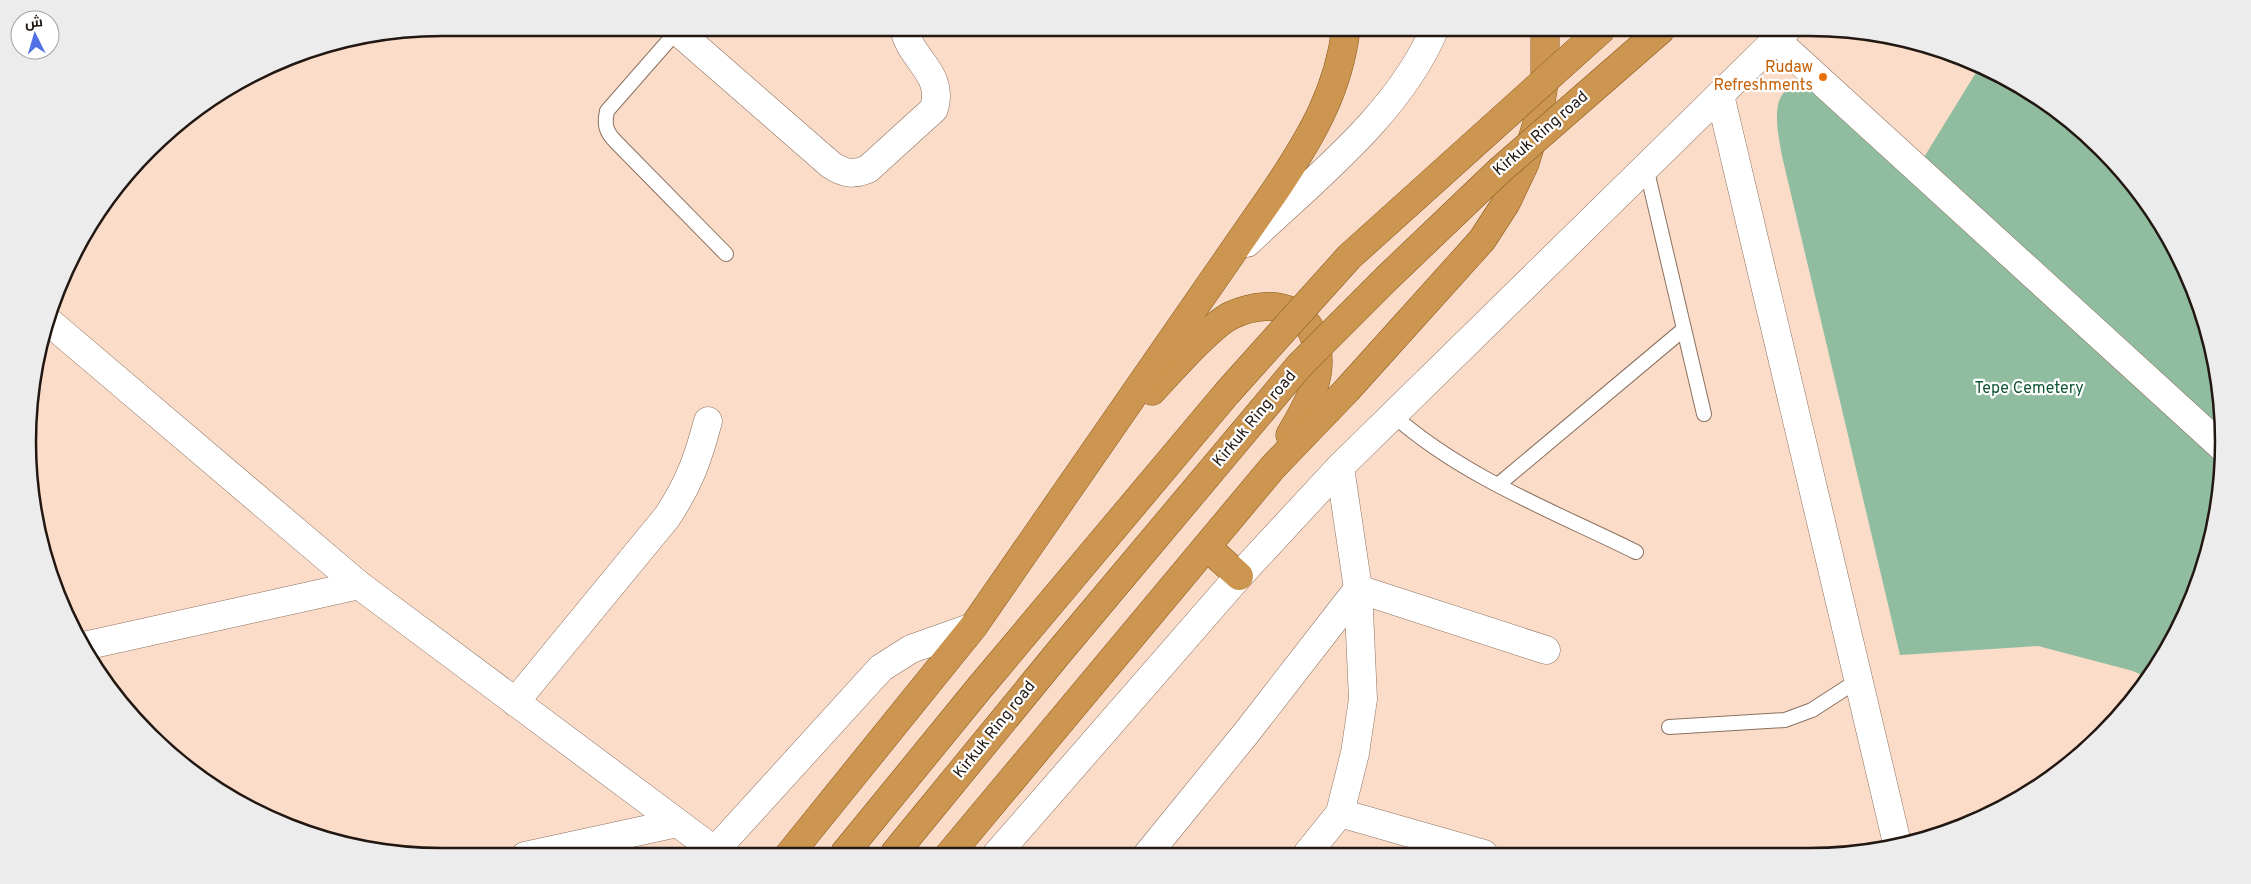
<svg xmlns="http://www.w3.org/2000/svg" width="2251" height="884" viewBox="0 0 2251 884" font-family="Overpass,Cairo,sans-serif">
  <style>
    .green { fill: #90bda0 }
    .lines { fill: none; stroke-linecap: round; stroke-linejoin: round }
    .service-casing { stroke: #8c715f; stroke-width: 16 }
    .minor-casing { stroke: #8c715f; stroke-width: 29 }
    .secondary-casing { stroke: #8c715f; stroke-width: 29 }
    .trunk-casing { stroke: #88581d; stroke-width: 29 }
    .service { stroke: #fff; stroke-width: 14 }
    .minor { stroke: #fff; stroke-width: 28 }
    .secondary { stroke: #fff; stroke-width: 28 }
    .trunk { stroke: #cc9650; stroke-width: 28 }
    .trunk-bridge-casing { stroke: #88581d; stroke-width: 29; stroke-linecap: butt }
    .trunk-bridge { stroke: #cc9650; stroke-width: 28 }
    .food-dot { fill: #e8710a; stroke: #fff; stroke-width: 2 }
    .labels { text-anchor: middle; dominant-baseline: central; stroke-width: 4.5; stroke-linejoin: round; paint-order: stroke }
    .food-label { font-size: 16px; fill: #c56008; stroke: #fff; text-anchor: end }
    .street-label { font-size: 16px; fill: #221711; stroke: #fff }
    .park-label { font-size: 16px; fill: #0f5533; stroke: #fff }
    .rim { fill: none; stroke: #221711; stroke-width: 2.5 }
  </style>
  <rect width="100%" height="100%" fill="#fbdcc9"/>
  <path class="green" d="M1980 66 1993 70 2062 113 2121 169 2168 235 2202 309 2220 388 2223 469 2209 550 2168 649 2146 677 2133 671 2038 646 1900 655 1782 156C1777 128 1765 77 1813 87L1910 180Z"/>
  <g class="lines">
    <defs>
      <g id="service">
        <path d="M677 31 607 111C604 125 606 132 616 142L726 254"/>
        <path d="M1646 167 1704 414"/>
        <path d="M1393 415C1463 477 1553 511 1636 552"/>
        <path d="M1499 484 1684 329"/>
        <path d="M1669 727 1785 720 1812 710 1860 679"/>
      </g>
      <g id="minor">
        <path d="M674 28 831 165C845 174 854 175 868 169L934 109C945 73 910 60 904 28"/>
        <path d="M1775 39 2222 447"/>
        <path d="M1720 95 1897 843"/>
        <path d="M47 320 359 585 714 850"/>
        <path d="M84 646 359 585"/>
        <path d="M515 702 667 517C689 484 698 459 708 421"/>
        <path d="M1340 813 1484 854"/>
        <path d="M1307 854 1340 813 1355 753 1363 699 1358 589 1340 467"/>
        <path d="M996 855 1239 576 1340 467 1788 28"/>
        <path d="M1147 855 1247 732 1358 589 1546 650"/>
        <path d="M525 856 677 823"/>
        <path d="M710 856 881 668 911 649 973 627"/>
      </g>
      <path id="secondary" d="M1247 243C1314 179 1399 114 1435 28"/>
      <g id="trunk">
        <path d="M1152 391C1170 372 1210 325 1232 315 1276 295 1320 310 1318 365 1317 390 1302 414 1290 435"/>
        <path d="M1207 547 1239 576"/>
        <path d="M949 855 1273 467 1347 390 1482 240 1506 203 1525 163 1538 120 1545 77V28"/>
        <path d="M788 856 973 627 1277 188C1311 137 1339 90 1346 28"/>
      </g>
    </defs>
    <use href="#service" class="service-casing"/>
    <use href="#minor" class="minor-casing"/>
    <use href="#secondary" class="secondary-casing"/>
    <use href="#trunk" class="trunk-casing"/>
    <use href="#service" class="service"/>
    <use href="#minor" class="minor"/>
    <use href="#secondary" class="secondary"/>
    <use href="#trunk" class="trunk"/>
    <defs>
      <g id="trunk-bridge">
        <path d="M843 855 981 686 1227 393 1349 257 1603 28"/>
        <path d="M893 855 1060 651 1299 366 1387 278 1499 171 1663 28"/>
      </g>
    </defs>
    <use href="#trunk-bridge" class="trunk-bridge-casing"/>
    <use href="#trunk-bridge" class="trunk-bridge"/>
  </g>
  <circle class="food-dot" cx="1823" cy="77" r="5"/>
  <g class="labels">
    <g class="food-label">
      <text x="1813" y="68">Rudaw<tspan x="1813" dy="18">Refreshments</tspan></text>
    </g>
    <g class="street-label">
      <text transform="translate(1541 134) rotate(-41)">Kirkuk Ring road</text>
      <text transform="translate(1255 419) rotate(-50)">Kirkuk Ring road</text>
      <text transform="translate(995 730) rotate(-51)">Kirkuk Ring road</text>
    </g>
    <g class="park-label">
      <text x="2029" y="389">Tepe Cemetery</text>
    </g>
  </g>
  <path d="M0 0H2251V884H0ZM442 36H1809A406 406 0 0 1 2215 442V442A406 406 0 0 1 1809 848H442A406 406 0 0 1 36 442V442A406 406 0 0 1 442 36Z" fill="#edecec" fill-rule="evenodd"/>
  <path class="rim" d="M442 36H1809A406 406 0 0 1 2215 442V442A406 406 0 0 1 1809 848H442A406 406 0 0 1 36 442V442A406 406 0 0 1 442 36Z"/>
  <g transform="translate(35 35) rotate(355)"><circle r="24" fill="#ffffff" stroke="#a7a2a0"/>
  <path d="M0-4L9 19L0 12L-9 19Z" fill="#5371e6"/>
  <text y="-8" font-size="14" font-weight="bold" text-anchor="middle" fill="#221711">ش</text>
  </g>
</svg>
